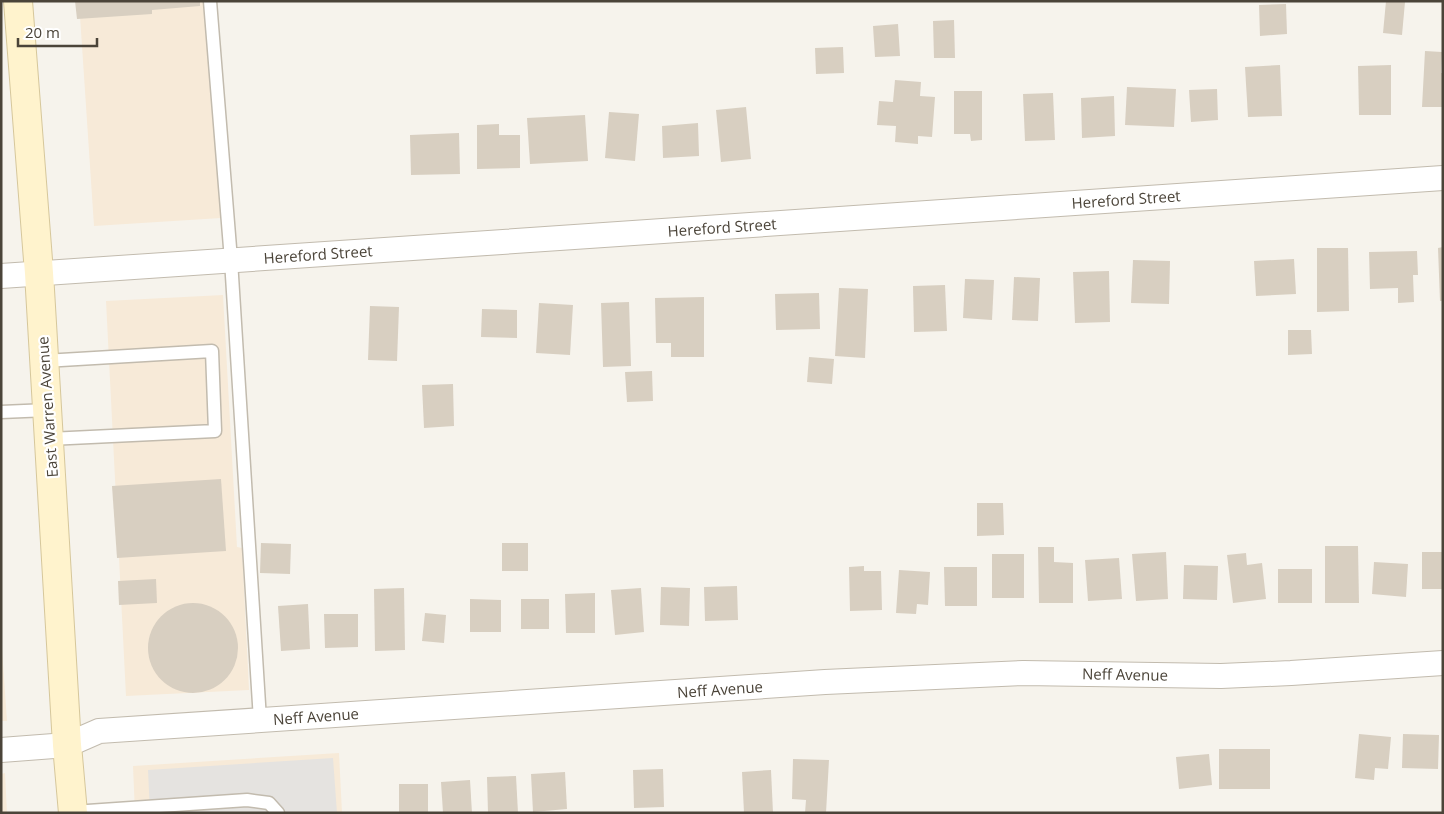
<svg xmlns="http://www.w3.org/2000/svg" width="1444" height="814" viewBox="0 0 1444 814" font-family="'Open Sans',sans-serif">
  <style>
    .commercial { fill: #f7ead8 }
    .parking { fill: #e5e3e0 }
    .building { fill: #d8cfc1 }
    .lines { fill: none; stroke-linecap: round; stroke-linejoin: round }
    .service-casing { stroke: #c2bbae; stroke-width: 15 }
    .minor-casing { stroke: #c2bbae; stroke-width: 26 }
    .secondary-casing { stroke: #d6c79b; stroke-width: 30 }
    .service { stroke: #fff; stroke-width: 12 }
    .minor { stroke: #fff; stroke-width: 24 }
    .secondary { stroke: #fff3cd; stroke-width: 28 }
    .labels { text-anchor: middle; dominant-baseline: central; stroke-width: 4.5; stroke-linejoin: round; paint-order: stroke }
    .street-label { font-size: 15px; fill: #4b4439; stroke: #fff }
  </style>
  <rect width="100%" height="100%" fill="#f6f3ec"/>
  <g class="commercial">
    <path d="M79 1H204L221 218 94 226Z"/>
    <path d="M223 295 237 547 242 548 249 690 126 696 106 301Z"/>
    <path d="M1 635 7 721H1Z"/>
    <path d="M339 753 342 813H135L133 766Z"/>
    <path d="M5 773 7 813H1V774Z"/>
  </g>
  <path class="parking" d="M333 758 337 813H150L148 770Z"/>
  <g class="building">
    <path d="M75 1H200V6L152 10V14L77 19Z"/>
    <path d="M1386 1 1405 2 1402 35 1383 33Z"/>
    <path d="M1286 4 1287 34 1260 36 1259 5Z"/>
    <path d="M954 20 955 58H934L933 21Z"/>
    <path d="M898 24 900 56 875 57 873 26Z"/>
    <path d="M843 47 844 73 816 74 815 48Z"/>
    <path d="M1425 51 1442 52 1441 73H1443V107H1422Z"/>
    <path d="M1280 65 1282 116 1248 117 1245 67Z"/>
    <path d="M1391 65V115H1359L1358 66Z"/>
    <path d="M895 80 921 82 920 96 935 97 932 137 918 136V144L895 142 896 126 877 125 879 101 893 102Z"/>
    <path d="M1127 87 1176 89 1174 127 1125 125Z"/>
    <path d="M1217 89 1218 120 1191 122 1189 90Z"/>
    <path d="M954 91H982V140L971 141 970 134H954Z"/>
    <path d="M1053 93 1055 140 1025 141 1023 94Z"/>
    <path d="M1114 96 1115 136 1082 138 1081 98Z"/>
    <path d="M746 107 751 159 721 162 716 110Z"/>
    <path d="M609 112 639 114 635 161 605 158Z"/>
    <path d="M585 115 588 161 530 164 527 118Z"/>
    <path d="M698 123 699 156 663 158 662 126Z"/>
    <path d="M499 124V135H520V168L477 169V125Z"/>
    <path d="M459 133 460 174 411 175 410 135Z"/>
    <path d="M1443 247V301H1440L1438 248Z"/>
    <path d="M1317 248H1348L1349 311 1317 312Z"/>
    <path d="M1417 251 1418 275H1413L1414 302 1398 303V288L1370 289 1369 252Z"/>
    <path d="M1294 259 1296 294 1256 296 1254 261Z"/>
    <path d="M1133 260 1170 261 1169 304 1131 303Z"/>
    <path d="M1109 271 1110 322 1075 323 1073 272Z"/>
    <path d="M1014 277 1040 278 1038 321 1012 320Z"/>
    <path d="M965 279 994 280 992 320 963 318Z"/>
    <path d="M945 285 947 331 914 332 913 286Z"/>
    <path d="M839 288 868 289 865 358 835 356Z"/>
    <path d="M819 293 820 329 776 330 775 294Z"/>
    <path d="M704 297V357H671V343H656L655 298Z"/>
    <path d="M629 302 631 366 603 367 601 303Z"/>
    <path d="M539 303 573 305 570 355 536 353Z"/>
    <path d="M370 306 399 307 397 361 368 360Z"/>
    <path d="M482 309 517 310V338L481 337Z"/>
    <path d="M1288 330H1311L1312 354 1288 355Z"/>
    <path d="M809 357 834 359 832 384 807 382Z"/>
    <path d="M652 371 653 401 627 402 625 372Z"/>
    <path d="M453 384 454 426 424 428 422 385Z"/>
    <path d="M221 479 226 551 117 558 112 486Z"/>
    <path d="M977 503H1003L1004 535 977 536Z"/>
    <path d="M261 543 291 544 290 574 260 573Z"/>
    <rect x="502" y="543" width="26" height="28"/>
    <path d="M1325 546H1358L1359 603H1325Z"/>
    <path d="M1038 547H1054V562L1073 563V603H1039Z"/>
    <path d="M1166 552 1168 599 1136 601 1132 554Z"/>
    <rect x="1422" y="552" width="21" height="37"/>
    <path d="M1246 553 1247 565 1262 563 1266 599 1233 603 1227 555Z"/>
    <rect x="992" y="554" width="32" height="44"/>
    <path d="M1119 558 1122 599 1088 601 1085 560Z"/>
    <path d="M1374 562 1408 564 1406 597 1372 594Z"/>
    <path d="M1184 565 1218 566 1217 600 1183 599Z"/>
    <path d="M864 566V571H881L882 610 850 611 849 567Z"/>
    <path d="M944 567H977V606H945Z"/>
    <rect x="1278" y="569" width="34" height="34"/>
    <path d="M899 570 930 572 928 605 917 604 916 614 896 613Z"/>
    <path d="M156 579 157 603 119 605 118 581Z"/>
    <path d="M737 586 738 620 705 621 704 587Z"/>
    <path d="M661 587 690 588 689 626 660 625Z"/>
    <path d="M404 588 405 650 375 651 374 589Z"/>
    <path d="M641 588 644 632 615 635 611 590Z"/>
    <path d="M595 593V633H566L565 594Z"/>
    <path d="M470 599 501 600V632H470Z"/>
    <rect x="521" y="599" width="28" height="30"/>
    <circle cx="193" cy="648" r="45"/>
    <path d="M308 604 310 649 281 651 278 606Z"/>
    <path d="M425 613 446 615 444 643 422 641Z"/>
    <path d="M324 614H358V647L325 648Z"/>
    <path d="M1359 734 1391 737 1388 769 1375 768 1374 780 1355 778Z"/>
    <path d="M1403 734 1439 735 1438 769 1402 768Z"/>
    <rect x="1219" y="749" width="51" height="40"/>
    <path d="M1209 754 1212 785 1179 789 1176 757Z"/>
    <path d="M793 759 829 760 826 813H805L806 800 792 799Z"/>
    <path d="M663 769 664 807 634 808 633 770Z"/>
    <path d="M771 770 773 813H744L742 772Z"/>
    <path d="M565 772 567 809 533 812 531 774Z"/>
    <path d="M516 776 518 813H488L487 777Z"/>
    <path d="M470 780 472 813H443L441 782Z"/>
    <rect x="399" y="784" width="29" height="29"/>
  </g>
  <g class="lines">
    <defs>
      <g id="service">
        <path d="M210 1 231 260 260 720"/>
        <path d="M44 361 212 351 215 431 49 439"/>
        <path d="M1 412 48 410"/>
        <path d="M73 812 247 800 269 803 278 813"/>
      </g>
      <g id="minor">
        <path d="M1 276 1443 178"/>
        <path d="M1 750 67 745 99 731 825 682 1023 673 1221 676 1291 673 1443 663"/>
      </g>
      <path id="secondary" d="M18 1 39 273 67 745 73 813"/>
    </defs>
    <use href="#service" class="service-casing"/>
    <use href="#minor" class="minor-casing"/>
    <use href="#secondary" class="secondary-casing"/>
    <use href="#service" class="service"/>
    <use href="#minor" class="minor"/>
    <use href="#secondary" class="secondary"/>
  </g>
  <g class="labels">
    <g class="street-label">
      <text transform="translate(1126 199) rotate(-4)">Hereford Street</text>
      <text transform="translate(722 227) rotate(-4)">Hereford Street</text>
      <text transform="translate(318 254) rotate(-4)">Hereford Street</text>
      <text transform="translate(47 407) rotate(-94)">East Warren Avenue</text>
      <text transform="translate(1125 674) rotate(1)">Neff Avenue</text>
      <text transform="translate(720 689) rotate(-4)">Neff Avenue</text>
      <text transform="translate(316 716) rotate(-4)">Neff Avenue</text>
    </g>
  </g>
  <rect width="1444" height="814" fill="none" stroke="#4b4439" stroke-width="5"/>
  <path d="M18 38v8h79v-8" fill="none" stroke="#4b4439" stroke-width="2.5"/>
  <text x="25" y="38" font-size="15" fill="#4b4439" stroke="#ffffff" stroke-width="4" paint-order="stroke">20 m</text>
</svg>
